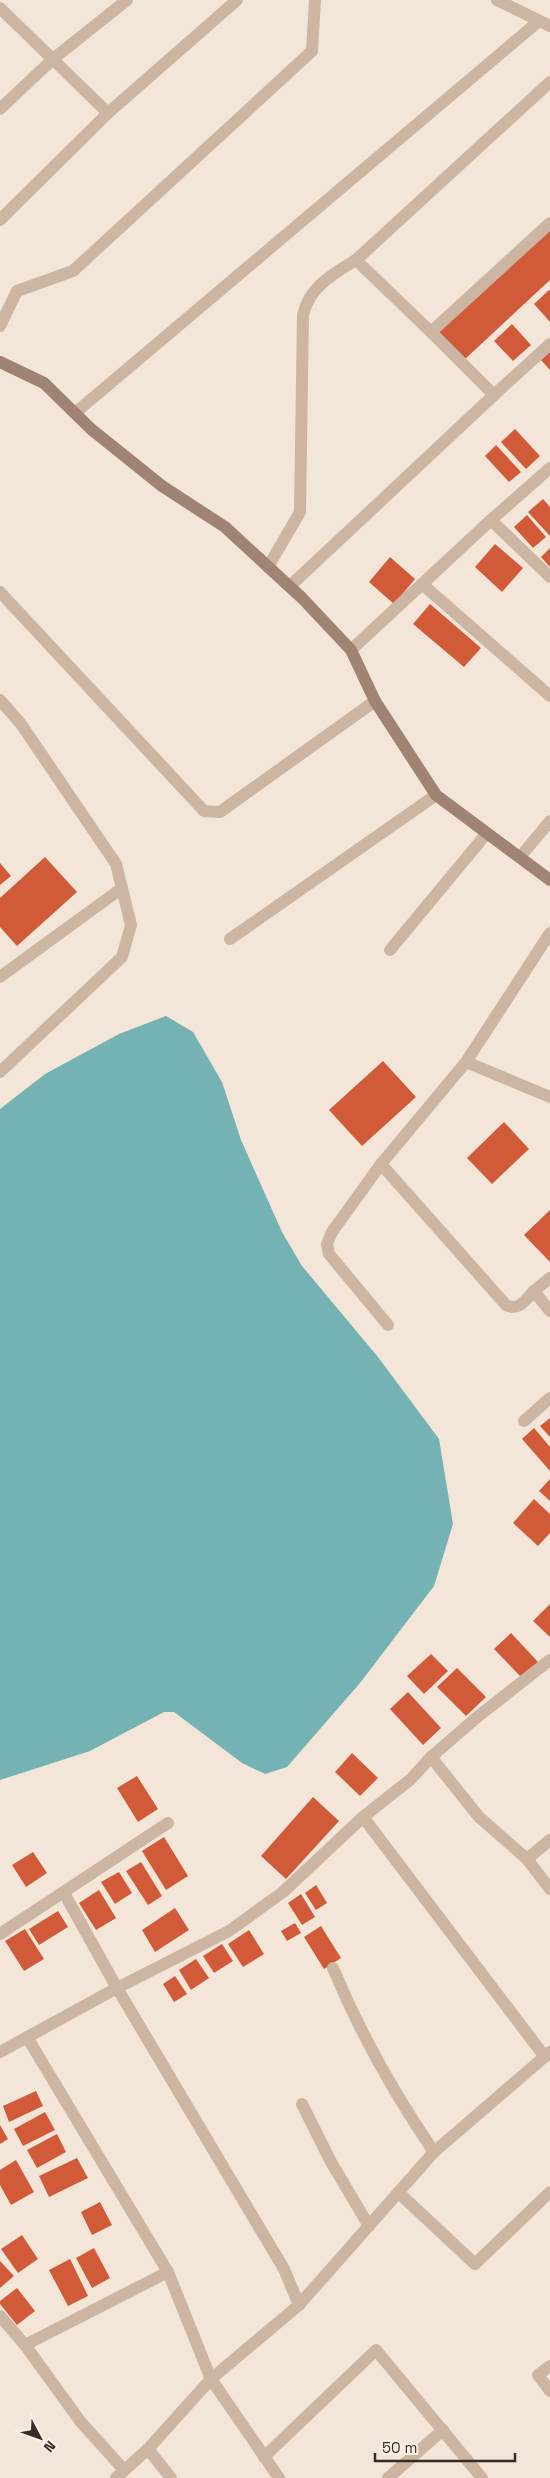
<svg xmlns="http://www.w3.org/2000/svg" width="550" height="2478" viewBox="0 0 550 2478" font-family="'Space Grotesk',sans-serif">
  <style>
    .water { fill: #74b2b3 }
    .building { fill: #d15b38 }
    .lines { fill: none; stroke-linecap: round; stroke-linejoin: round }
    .street { stroke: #ccb5a3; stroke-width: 12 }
    .secondary { stroke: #a08374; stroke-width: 12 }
  </style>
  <rect width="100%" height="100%" fill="#f3e6d8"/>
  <path class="water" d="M166 1016 193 1032 222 1082 241 1140 282 1232 302 1266 378 1357 439 1439 453 1524 434 1586 360 1683 287 1767 265 1774 242 1763 174 1712H164L90 1751 0 1780V1109L45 1074 119 1034Z"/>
  <g class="building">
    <path d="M550 229V280L464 360 438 332Z"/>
    <path d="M549 290 550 291V322L534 304Z"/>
    <path d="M512 324 531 345 513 361 494 341Z"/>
    <path d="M550 352V370L541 360Z"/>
    <path d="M515 429 540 456 526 469 501 442Z"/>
    <path d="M496 445 521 472 509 482 485 456Z"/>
    <path d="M543 499 550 507V536L528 512Z"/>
    <path d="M527 515 546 537 533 548 514 527Z"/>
    <path d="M495 544 523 568 502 592 475 567Z"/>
    <path d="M550 548V567L541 557Z"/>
    <path d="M390 557 415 579 394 604 369 582Z"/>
    <path d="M430 604 481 648 464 667 413 624Z"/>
    <path d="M45 857 77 892 17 946 0 927V898Z"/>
    <path d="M0 863 11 876 0 885Z"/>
    <path d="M383 1061 416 1097 362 1146 329 1110Z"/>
    <path d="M504 1122 529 1149 492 1184 467 1158Z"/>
    <path d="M550 1210V1262L524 1235Z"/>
    <path d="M550 1418V1437L540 1426Z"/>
    <path d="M534 1428 550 1447V1471L522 1439Z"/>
    <path d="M550 1479V1501L539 1491Z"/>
    <path d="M534 1499 550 1514V1533L538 1546 513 1523Z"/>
    <path d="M550 1604V1637L533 1621Z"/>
    <path d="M511 1633 539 1663 523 1679 494 1649Z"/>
    <path d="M431 1654 448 1671 424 1694 407 1676Z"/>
    <path d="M457 1668 486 1697 466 1716 437 1687Z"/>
    <path d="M408 1692 441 1728 423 1745 390 1709Z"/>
    <path d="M352 1753 378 1778 360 1796 335 1772Z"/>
    <path d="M137 1776 158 1809 138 1822 117 1788Z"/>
    <path d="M313 1797 339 1821 286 1879 261 1856Z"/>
    <path d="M164 1837 188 1876 166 1890 142 1851Z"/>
    <path d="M33 1852 47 1873 26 1887 12 1865Z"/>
    <path d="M141 1862 162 1896 148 1905 126 1871Z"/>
    <path d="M119 1872 132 1893 115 1904 101 1882Z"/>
    <path d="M316 1885 327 1903 316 1910 305 1893Z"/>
    <path d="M99 1890 116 1918 96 1930 79 1903Z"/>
    <path d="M301 1894 315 1917 302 1925 288 1903Z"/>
    <path d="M175 1908 189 1930 155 1952 142 1930Z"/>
    <path d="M58 1911 68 1927 39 1945 29 1929Z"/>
    <path d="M295 1923 301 1933 287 1941 281 1931Z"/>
    <path d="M321 1926 341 1958 324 1969 304 1937Z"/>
    <path d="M25 1929 44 1959 24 1971 5 1941Z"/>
    <path d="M249 1930 264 1954 243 1967 228 1944Z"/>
    <path d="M222 1944 233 1961 214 1973 203 1956Z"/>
    <path d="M196 1959 209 1978 191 1990 179 1970Z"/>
    <path d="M175 1976 187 1994 174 2002 163 1984Z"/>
    <path d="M36 2091 43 2106 9 2122 3 2106Z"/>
    <path d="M45 2112 55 2130 23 2146 14 2129Z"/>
    <path d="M0 2125 8 2139 0 2144Z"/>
    <path d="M57 2134 66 2152 37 2168 27 2150Z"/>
    <path d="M77 2158 88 2178 49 2197 39 2176Z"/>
    <path d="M16 2160 34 2192 11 2205 0 2185V2170Z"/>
    <path d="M100 2202 112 2225 92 2235 81 2212Z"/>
    <path d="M22 2235 38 2259 18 2273 1 2249Z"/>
    <path d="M94 2248 110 2278 92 2288 76 2258Z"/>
    <path d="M70 2259 88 2296 68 2306 49 2270Z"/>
    <path d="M0 2261 14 2276 0 2288Z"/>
    <path d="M17 2288 35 2311 17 2325 0 2304V2301Z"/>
  </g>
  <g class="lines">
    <g class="street">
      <path d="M497 0 550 26"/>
      <path d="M0 8 108 113 237 0"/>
      <path d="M0 109 53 59 127 0"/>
      <path d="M0 220 108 113"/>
      <path d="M550 223 431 332 494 395 550 344"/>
      <path d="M356 260 431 332"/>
      <path d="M0 326 17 291 73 271 312 51 315 0"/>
      <path d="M75 413 539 21"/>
      <path d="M491 520 550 468"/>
      <path d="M268 567 300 512 303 315C309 287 333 274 356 260L550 82"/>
      <path d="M422 584 550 696"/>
      <path d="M290 586 494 395"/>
      <path d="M0 592 204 811 220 812 375 701"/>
      <path d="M351 650 491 520 550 577"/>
      <path d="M0 700 21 724 116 864 131 925 122 957 0 1072"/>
      <path d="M520 857 550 821"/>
      <path d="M230 939 436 795"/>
      <path d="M390 950 487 833"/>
      <path d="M0 977 122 888"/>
      <path d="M466 1062 550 1097"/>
      <path d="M381 1164 506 1305C519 1312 526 1299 534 1291"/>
      <path d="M550 1278 534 1291 550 1311"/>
      <path d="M388 1325 329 1254 327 1244 332 1232 381 1164 466 1062 550 933"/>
      <path d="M524 1421 550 1398"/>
      <path d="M431 1757 479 1817 527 1859 550 1840"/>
      <path d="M363 1817 411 1779 431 1757 476 1718 550 1660"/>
      <path d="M527 1859 550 1889"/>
      <path d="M64 1893 117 1988 229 1931 283 1892 363 1817 545 2057"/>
      <path d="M0 1934 168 1823"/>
      <path d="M333 1968C360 2033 395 2095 434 2152"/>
      <path d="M27 2037 168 2272 211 2379 279 2478"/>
      <path d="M0 2052 117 1988 284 2269 299 2305"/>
      <path d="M302 2104 331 2162 369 2226"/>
      <path d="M399 2193 475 2264 550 2192"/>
      <path d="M0 2316 25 2345 80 2421 124 2470"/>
      <path d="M25 2345 168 2272"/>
      <path d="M550 2366 538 2375 550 2391"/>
      <path d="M148 2449 171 2478"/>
      <path d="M264 2457 376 2350 482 2478"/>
      <path d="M116 2478 148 2449 211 2379 299 2305 434 2152 550 2052"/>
      <path d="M388 2478 443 2430"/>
    </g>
    <path class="secondary" d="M0 362 44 383 91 429 162 486 225 527 302 598 351 650 375 701 436 795 550 880"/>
  </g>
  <g transform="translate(40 2438) rotate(131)" stroke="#fbf0e5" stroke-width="4" paint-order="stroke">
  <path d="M0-4L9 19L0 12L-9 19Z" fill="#372b26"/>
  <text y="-8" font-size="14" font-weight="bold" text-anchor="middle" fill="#372b26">N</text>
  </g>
  <path d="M375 2453v8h140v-8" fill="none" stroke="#372b26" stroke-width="2.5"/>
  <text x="382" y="2453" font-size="15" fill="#372b26" stroke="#fbf0e5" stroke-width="4" paint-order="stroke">50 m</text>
</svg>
